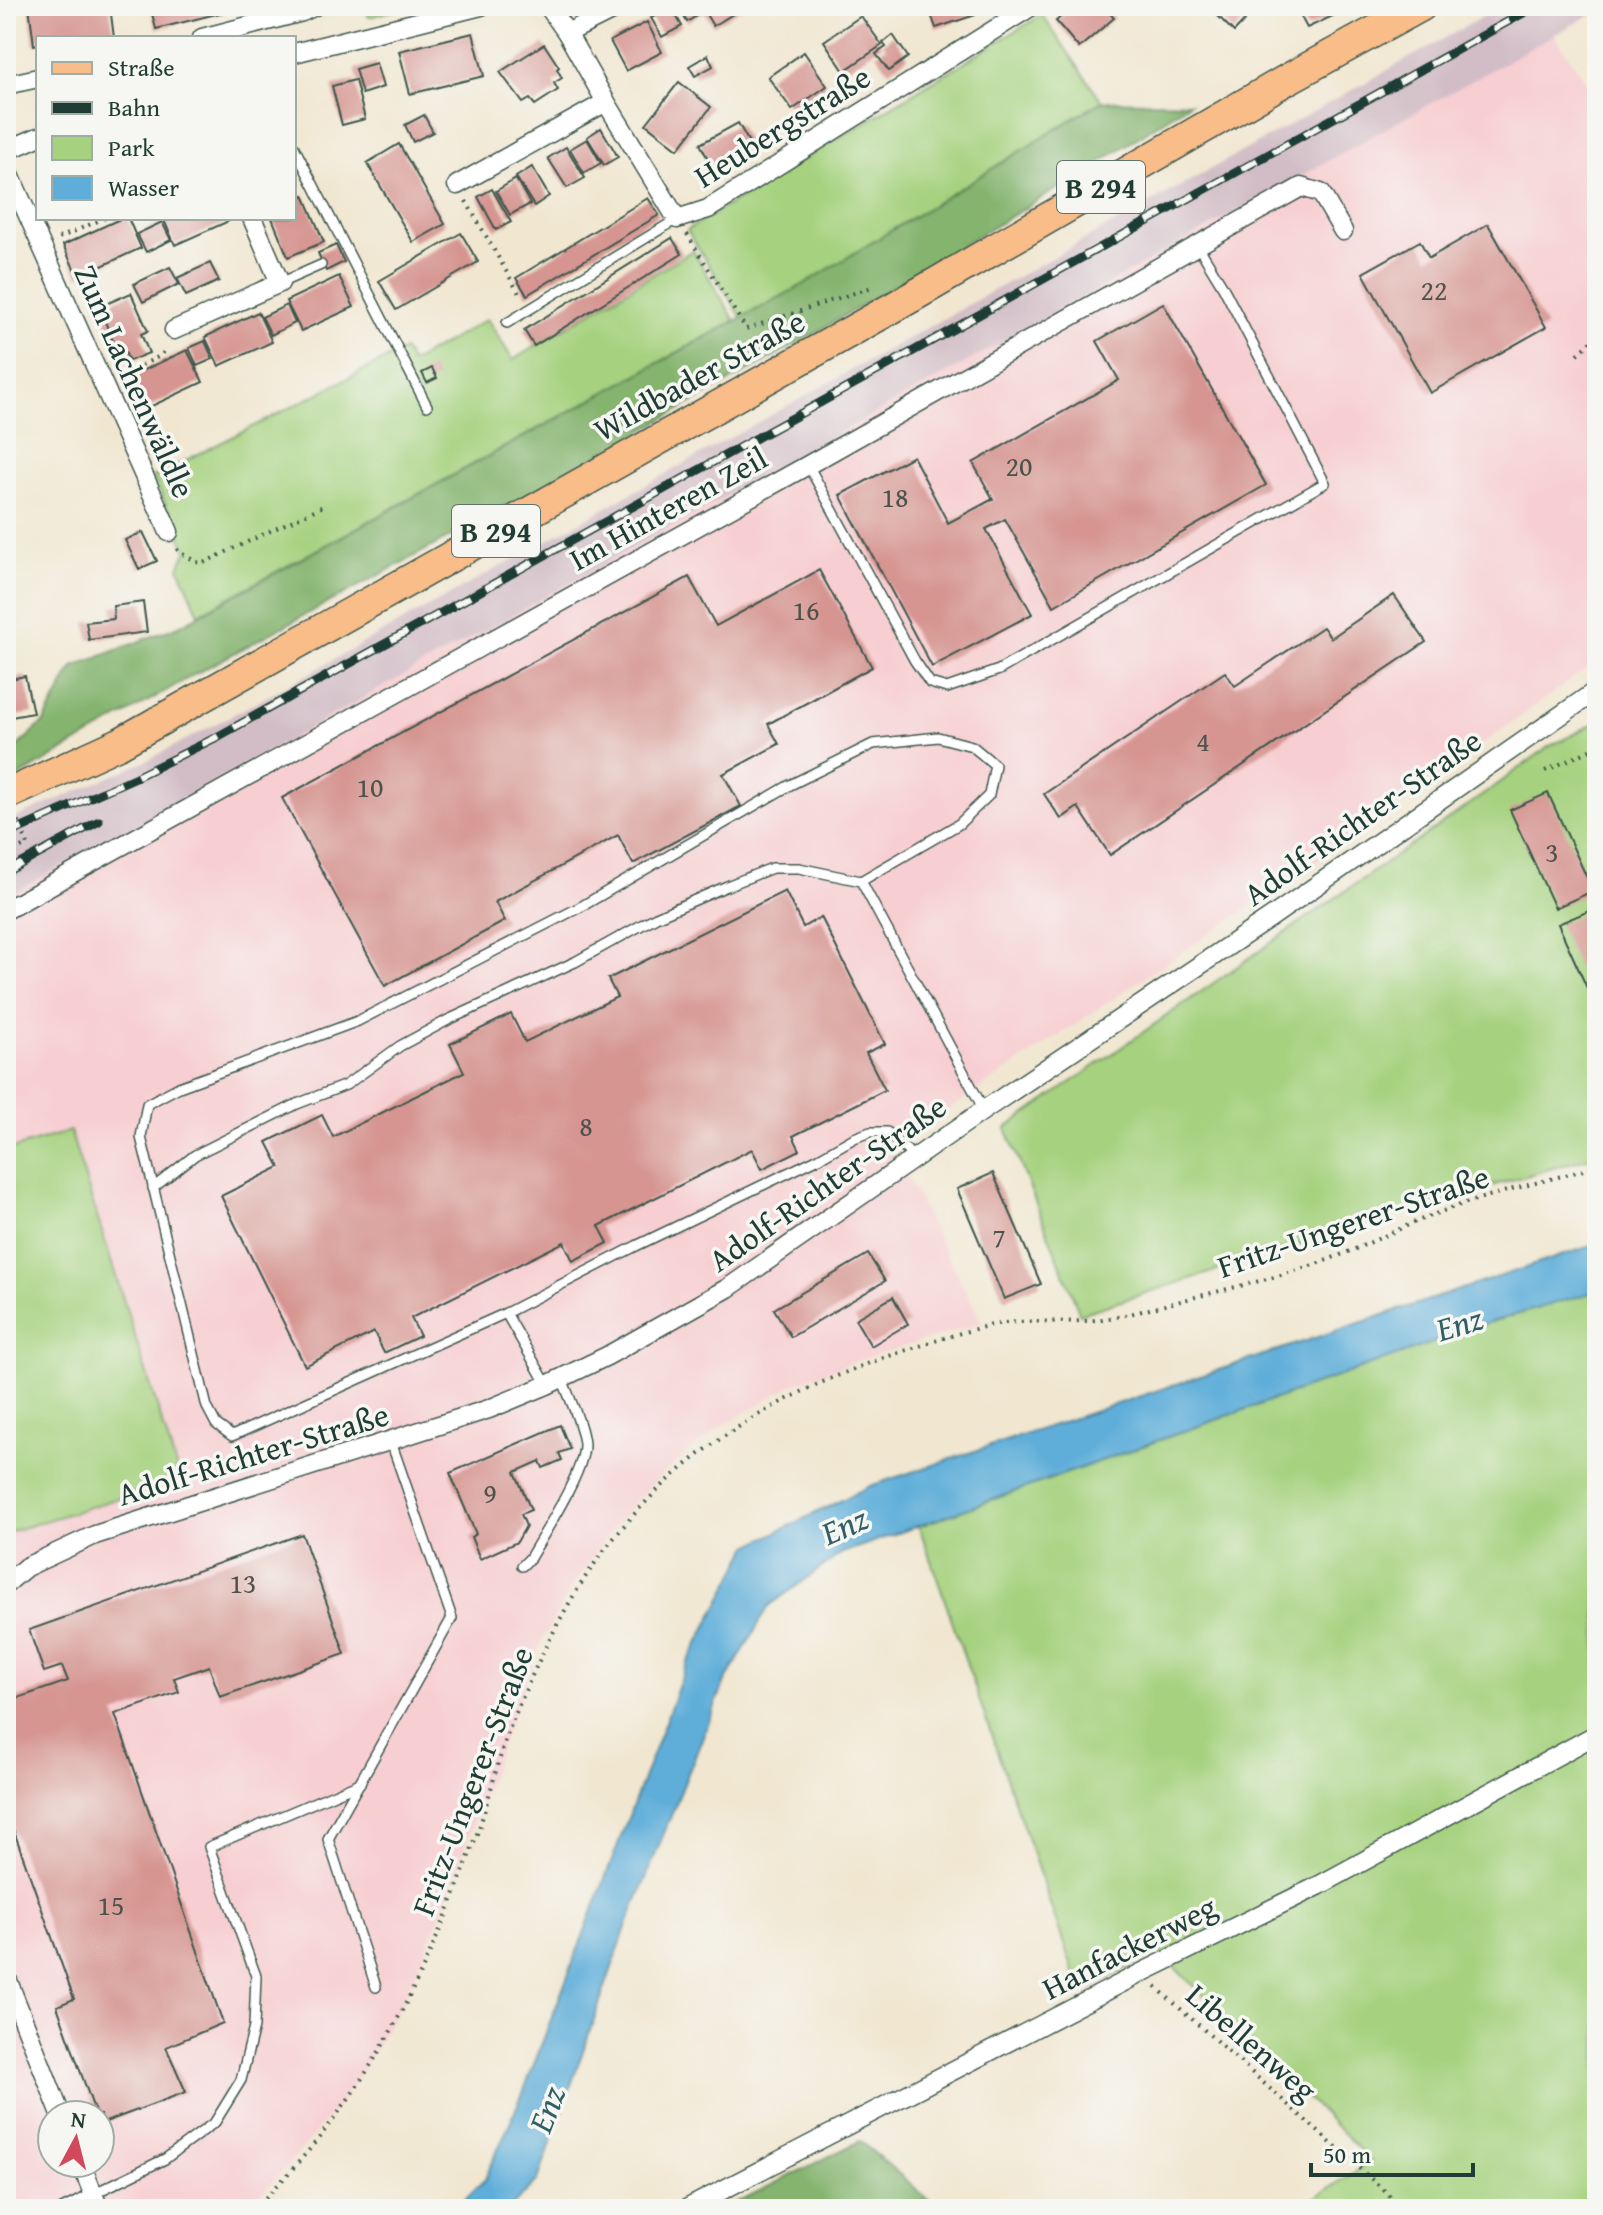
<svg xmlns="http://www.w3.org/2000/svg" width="1603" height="2215" viewBox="0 0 1603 2215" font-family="'Gentium Book Plus',serif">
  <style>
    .built { fill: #f7cfd2; fill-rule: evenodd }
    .industrial { fill: #d2bdc6 }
    .green { fill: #a6d27f; stroke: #62885a; stroke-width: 2 }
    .forest { fill: #84b46e; stroke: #527851; stroke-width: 2 }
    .water { fill: #5eaed9; stroke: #3e7686; stroke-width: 2 }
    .building { fill: #d69591 }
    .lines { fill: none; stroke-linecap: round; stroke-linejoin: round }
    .lane-casing { stroke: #3e564c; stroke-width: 12 }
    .street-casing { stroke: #3e564c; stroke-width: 21 }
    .primary-casing { stroke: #3e564c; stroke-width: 33 }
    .path { stroke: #3e564c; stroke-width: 4; stroke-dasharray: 2 6; stroke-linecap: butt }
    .lane { stroke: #fff; stroke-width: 9 }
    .street { stroke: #fff; stroke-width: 18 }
    .primary { stroke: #f8bd89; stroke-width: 30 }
    .rail-casing { stroke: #1f3d34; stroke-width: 9 }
    .rail { stroke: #f6f6f2; stroke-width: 6; stroke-dasharray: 18; stroke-linecap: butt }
    .labels { text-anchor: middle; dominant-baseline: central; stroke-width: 7; stroke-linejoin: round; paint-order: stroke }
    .number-label { font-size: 28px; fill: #4d534b }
    .shield { fill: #f6f6f2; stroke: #60746d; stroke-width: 2 }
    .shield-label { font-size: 30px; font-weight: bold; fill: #1f3d34 }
    .street-label { font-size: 32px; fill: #1f3d34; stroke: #f6f6f2 }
    .water-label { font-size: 34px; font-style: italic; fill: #325f66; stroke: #f6f6f2 }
  </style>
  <rect width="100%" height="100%" fill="#f6f6f2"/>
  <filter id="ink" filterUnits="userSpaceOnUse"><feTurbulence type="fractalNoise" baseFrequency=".0125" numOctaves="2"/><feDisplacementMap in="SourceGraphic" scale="16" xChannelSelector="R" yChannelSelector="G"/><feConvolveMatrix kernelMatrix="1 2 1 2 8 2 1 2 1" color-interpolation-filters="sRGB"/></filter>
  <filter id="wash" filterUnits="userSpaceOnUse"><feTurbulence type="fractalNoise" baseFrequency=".006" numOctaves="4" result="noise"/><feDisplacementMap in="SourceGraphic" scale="32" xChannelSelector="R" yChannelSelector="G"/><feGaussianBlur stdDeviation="1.8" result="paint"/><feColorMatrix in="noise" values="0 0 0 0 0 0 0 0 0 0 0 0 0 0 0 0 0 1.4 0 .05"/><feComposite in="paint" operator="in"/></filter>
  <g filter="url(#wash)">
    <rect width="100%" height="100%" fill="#f1e7d1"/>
    <path class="built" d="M1554 34 1592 90 1597 87V661L1369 826 892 1148 982 1323 853 1362 794 1384 725 1424 694 1447 653 1483 613 1528 574 1584 542 1641 507 1729 436 1927 403 2001 355 2082 335 2110 277 2178 245 2209H6V895ZM52 2115H100V2163H52Z"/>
    <path class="industrial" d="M1502 6H1597V11L15 892 6 881V822L144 762 285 687Z"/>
    <g class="green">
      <path d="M364 6H411L369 17Z"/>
      <path d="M1042 15 1102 101 801 286 742 318 687 230Z"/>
      <path d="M693 250 735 321 199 614 179 567 187 550 153 477 404 350 411 363 487 319 513 360Z"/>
      <path d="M1597 722V1155L1379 1219 1080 1314 1006 1128 1490 790 1548 747Z"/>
      <path d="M70 1131 180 1479 6 1533V1151Z"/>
      <path d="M1597 1291V2209H1298L1371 2161 1158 1951 1081 1993 919 1526 1491 1322Z"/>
    </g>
    <g class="forest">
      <path d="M1102 101 1190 103 1082 174 812 335 530 494 195 674 6 784 8 755 44 722 73 667 179 626 735 321 801 286Z"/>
      <path d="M860 2141 940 2209H723Z"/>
    </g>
    <path class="water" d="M1597 1244V1291L1491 1322 842 1553 769 1606 724 1684 625 1930 538 2180 509 2209H455L485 2179 523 2093 687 1664 749 1546 870 1486Z"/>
    <g id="blocks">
      <g class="building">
        <path d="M29 6H110L114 38H38V44L34 45Z"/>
        <path d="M150 6H244V7L156 29Z"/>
        <path d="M678 6H746L713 26 704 11 687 22Z"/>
        <path d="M928 6H972L975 15 936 28Z"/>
        <path d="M1073 6H1104L1114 18 1079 48 1056 21Z"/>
        <path d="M1218 6H1259L1234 32 1213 11Z"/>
        <path d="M1295 6H1354L1307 28Z"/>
        <path d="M671 7 682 26 662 37 651 18Z"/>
        <path d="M6 11H8L11 38H6Z"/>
        <path d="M861 16 882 45 844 71 824 41Z"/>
        <path d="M647 22 662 52 626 71 610 41Z"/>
        <path d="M473 33 484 76 410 94 399 51Z"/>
        <path d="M893 35 908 57 889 71 876 54 886 47 883 43Z"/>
        <path d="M544 44 559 67 557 69 562 78 554 83 558 90 535 105 530 99 523 103 500 72Z"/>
        <path d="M804 52 827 86 792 110 768 77Z"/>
        <path d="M708 55 713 66 695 76 689 66Z"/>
        <path d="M376 63 383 87 362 94 355 69Z"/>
        <path d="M355 80 365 119 342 125 332 86Z"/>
        <path d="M679 82 711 107 678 149 646 124Z"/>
        <path d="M424 115 433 132 413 142 405 125Z"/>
        <path d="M738 123 751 146 713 168 700 144Z"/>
        <path d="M601 128 618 157 604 165 587 137Z"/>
        <path d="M587 139 601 163 584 173 570 149Z"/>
        <path d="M399 144 445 224 413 242 367 163Z"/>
        <path d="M566 147 585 178 567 188 548 158Z"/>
        <path d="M532 167 549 196 534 206 516 177Z"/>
        <path d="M516 179 530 204 510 215 496 191Z"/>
        <path d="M492 189 511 222 496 230 478 197Z"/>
        <path d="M304 195 324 242 288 257 272 218H294V199Z"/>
        <path d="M648 198 659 215 527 295 516 278Z"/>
        <path d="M122 218H128L141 248 78 277 63 245Z"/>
        <path d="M163 218H228L229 221 175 245Z"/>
        <path d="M162 222 171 240 146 252 137 234Z"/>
        <path d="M1488 224 1546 327 1430 393 1363 273 1420 241 1429 258Z"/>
        <path d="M461 233 478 262 396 310 379 281Z"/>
        <path d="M672 238 682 254 534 346 524 330Z"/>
        <path d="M336 245 344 262 326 271 318 253Z"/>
        <path d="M210 263 219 281 186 296 177 278Z"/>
        <path d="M170 267 179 284 143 302 134 284Z"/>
        <path d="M339 276 354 307 301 331 286 301Z"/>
        <path d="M131 293 148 331 141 334 149 353 129 361 121 343 115 346 99 307Z"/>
        <path d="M1163 303 1266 485 1054 606 1005 519 986 529 1032 614 932 667 840 495 913 456 948 523 993 499 973 463 1119 380 1097 341Z"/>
        <path d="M287 305 295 323 271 335 262 317Z"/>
        <path d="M258 312 272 342 219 366 205 337Z"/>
        <path d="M205 341 213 359 197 366 189 348Z"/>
        <path d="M187 350 203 382 139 412 124 379Z"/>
        <path d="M432 368 437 378 427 383 422 373Z"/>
        <path d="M143 532 157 561 139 569 125 540Z"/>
        <path d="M819 570 872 667 768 724 779 744 723 774 741 806 633 864 618 835 495 902 505 921 385 986 282 798 689 577 716 626Z"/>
        <path d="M1394 595 1426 642 1110 855 1078 807 1061 819 1044 794 1225 672 1235 686 1323 627 1331 638Z"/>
        <path d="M143 602 147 632 89 640 86 622 114 619 113 606Z"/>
        <path d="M25 676 33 713 6 718V680Z"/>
        <path d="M1548 793 1593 891 1555 908 1510 810Z"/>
        <path d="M785 891 803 927 821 917 885 1044 866 1053 885 1090 793 1136 800 1150 762 1169 752 1149 599 1226 608 1243 573 1261 564 1242 411 1318 420 1336 384 1353 374 1332 305 1366 221 1196 280 1167 267 1142 322 1115 333 1137 464 1072 450 1044 511 1014 525 1042 617 997 608 979Z"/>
        <path d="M1596 908 1597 911V1010L1558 924Z"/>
        <path d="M993 1173 1041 1284 1004 1299 957 1189Z"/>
        <path d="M868 1254 885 1281 791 1337 774 1309Z"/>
        <path d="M893 1297 908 1324 871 1346 855 1319Z"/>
        <path d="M560 1425 570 1449 559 1453 562 1460 543 1468 540 1461 515 1472 531 1510 521 1514 526 1526 517 1542 480 1559 471 1537 476 1534 450 1473Z"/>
        <path d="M302 1534 345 1654 220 1697 209 1666 174 1678 179 1692 115 1714 223 2023 166 2047 186 2092 100 2124V2115H96L57 2006 74 1999 6 1809V1702L68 1681 62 1666 44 1672 29 1630Z"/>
      </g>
    </g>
  </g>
  <g filter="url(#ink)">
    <use href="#blocks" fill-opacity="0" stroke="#3e564c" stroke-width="2"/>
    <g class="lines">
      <defs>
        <g id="lane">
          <path d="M294 147 427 406"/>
          <path d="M280 283 321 265"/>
          <path d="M507 323 677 219"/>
          <path d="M808 465 915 661 930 683 947 688 999 670 1325 483 1223 287 1198 246"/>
          <path d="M153 1188 195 1155 297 1104 346 1085 400 1046 448 1020 575 962 656 917 727 886 772 868H799L861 881"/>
          <path d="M506 1313 636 1246 819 1158 854 1138 870 1132H887L915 1158"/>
          <path d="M547 1385 506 1313 232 1436 216 1424 207 1407 141 1137 147 1104 179 1087 358 1021 584 905 790 785 873 744 938 737 972 746 995 765 989 795 959 824 861 881 984 1110"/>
          <path d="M522 1566 530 1558C544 1533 585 1471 584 1444 582 1423 569 1398 562 1378"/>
          <path d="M376 1987 328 1839 452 1618 391 1442"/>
          <path d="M62 2209 165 2159 215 2122 241 2080 254 2027 256 1976 209 1847 360 1783"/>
        </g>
        <g id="street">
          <path d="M548 6 567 33 606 102 677 219 708 209 1032 6"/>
          <path d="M567 33 621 6"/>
          <path d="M202 38 302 12 315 6"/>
          <path d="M294 53 481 6"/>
          <path d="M6 85 38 78"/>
          <path d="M6 155 8 150 38 137"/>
          <path d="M6 166 169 532"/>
          <path d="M457 185 606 102"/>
          <path d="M174 330 280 283 252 218"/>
          <path d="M6 910 808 465 1301 187 1321 193 1343 231"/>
          <path d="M6 1584 26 1567 95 1535 489 1409 547 1385 607 1356 728 1288 984 1110 1270 918 1597 690"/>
          <path d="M6 1976 61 2115"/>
          <path d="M81 2163 99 2209"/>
          <path d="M686 2209 1141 1973 1318 1886 1597 1734"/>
        </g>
        <path id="primary" d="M6 795 120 743 917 294 1286 80 1421 6"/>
      </defs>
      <use href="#lane" class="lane-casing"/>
      <use href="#street" class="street-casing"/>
      <use href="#primary" class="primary-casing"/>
      <g class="path">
        <path d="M466 201 521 297"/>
        <path d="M687 234 746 329 875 286"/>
        <path d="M59 238 105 218"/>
        <path d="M1578 354 1597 337"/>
        <path d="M120 376 162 355 166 348"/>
        <path d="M177 549 179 552 201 564 325 505"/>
        <path d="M1545 771 1597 747"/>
        <path d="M6 854 28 845 17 817"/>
        <path d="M1156 1987 1405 2209"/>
        <path d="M254 2209C369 2097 425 1980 478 1831 490 1796 498 1759 511 1725 522 1697 535 1668 549 1641 623 1490 739 1407 895 1354 927 1344 959 1332 992 1325 1023 1319 1053 1323 1084 1321 1118 1319 1152 1308 1184 1300 1234 1287 1287 1276 1335 1257 1373 1243 1408 1223 1446 1210 1495 1192 1547 1181 1597 1166"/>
      </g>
      <use href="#lane" class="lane"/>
      <use href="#street" class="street"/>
      <use href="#primary" class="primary"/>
      <defs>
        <g id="rail">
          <path d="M6 835 136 777 217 737 1536 6"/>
          <path d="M6 872 99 821"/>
        </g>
      </defs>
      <use href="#rail" class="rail-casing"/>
      <use href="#rail" class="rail"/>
    </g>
  </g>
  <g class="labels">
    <g class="number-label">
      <text x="1434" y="289">22</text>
      <text x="1019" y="465">20</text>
      <text x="895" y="496">18</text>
      <text x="806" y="609">16</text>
      <text x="1203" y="740">4</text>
      <text x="370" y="786">10</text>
      <text x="1552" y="851">3</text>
      <text x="586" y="1125">8</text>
      <text x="999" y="1236">7</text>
      <text x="490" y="1492">9</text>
      <text x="243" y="1582">13</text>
      <text x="111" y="1904">15</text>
    </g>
    <g class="shield">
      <rect x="1057" y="161" width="88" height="52" rx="6"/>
      <rect x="452" y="505" width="88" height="52" rx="6"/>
    </g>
    <g class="shield-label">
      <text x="1101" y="187">B 294</text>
      <text x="496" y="531">B 294</text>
    </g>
    <g class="street-label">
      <text transform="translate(782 126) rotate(-32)">Heubergstraße</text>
      <text transform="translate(699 375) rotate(-29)">Wildbader Straße</text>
      <text transform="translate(135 381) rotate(66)">Zum Lachenwäldle</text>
      <text transform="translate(668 508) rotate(-29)">Im Hinteren Zeil</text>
      <text transform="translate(1362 817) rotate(-35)">Adolf-Richter-Straße</text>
      <text transform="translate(827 1183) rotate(-35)">Adolf-Richter-Straße</text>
      <text transform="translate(1353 1221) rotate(-19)">Fritz-Ungerer-Straße</text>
      <text transform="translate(253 1454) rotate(-17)">Adolf-Richter-Straße</text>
      <text transform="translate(472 1781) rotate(-69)">Fritz-Ungerer-Straße</text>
      <text transform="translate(1129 1947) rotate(-27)">Hanfackerweg</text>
      <text transform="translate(1252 2042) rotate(41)">Libellenweg</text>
    </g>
    <g class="water-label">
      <text transform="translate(1459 1323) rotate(-17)">Enz</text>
      <text transform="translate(844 1525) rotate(-24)">Enz</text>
      <text transform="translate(546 2109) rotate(-69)">Enz</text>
    </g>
  </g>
  <rect width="1603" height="2215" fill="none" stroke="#f6f6f2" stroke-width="32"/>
  <rect x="36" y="36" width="260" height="184" fill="#f6f6f2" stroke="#a0aca6" stroke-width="2"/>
  <rect x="52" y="62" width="40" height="12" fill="#f8bd89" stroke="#a0aca6" stroke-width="2"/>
  <text x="108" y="76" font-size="24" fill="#1f3d34">Straße</text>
  <rect x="52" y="102" width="40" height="12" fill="#1f3d34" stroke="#a0aca6" stroke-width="2"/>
  <text x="108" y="116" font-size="24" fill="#1f3d34">Bahn</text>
  <rect x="52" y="136" width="40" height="24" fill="#a6d27f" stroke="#a0aca6" stroke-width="2"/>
  <text x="108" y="156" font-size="24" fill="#1f3d34">Park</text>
  <rect x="52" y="176" width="40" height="24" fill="#5eaed9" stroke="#a0aca6" stroke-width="2"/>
  <text x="108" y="196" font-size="24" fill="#1f3d34">Wasser</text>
  <g transform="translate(76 2139) rotate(7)"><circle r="38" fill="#f6f6f2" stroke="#a0aca6" stroke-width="2"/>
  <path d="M0-6L14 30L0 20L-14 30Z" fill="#d1495b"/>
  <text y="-12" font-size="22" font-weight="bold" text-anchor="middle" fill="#1f3d34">N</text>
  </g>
  <path d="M1311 2163v12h162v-12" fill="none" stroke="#1f3d34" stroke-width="4"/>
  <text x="1323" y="2163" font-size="24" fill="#1f3d34" stroke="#f6f6f2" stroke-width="6" paint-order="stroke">50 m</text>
</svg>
